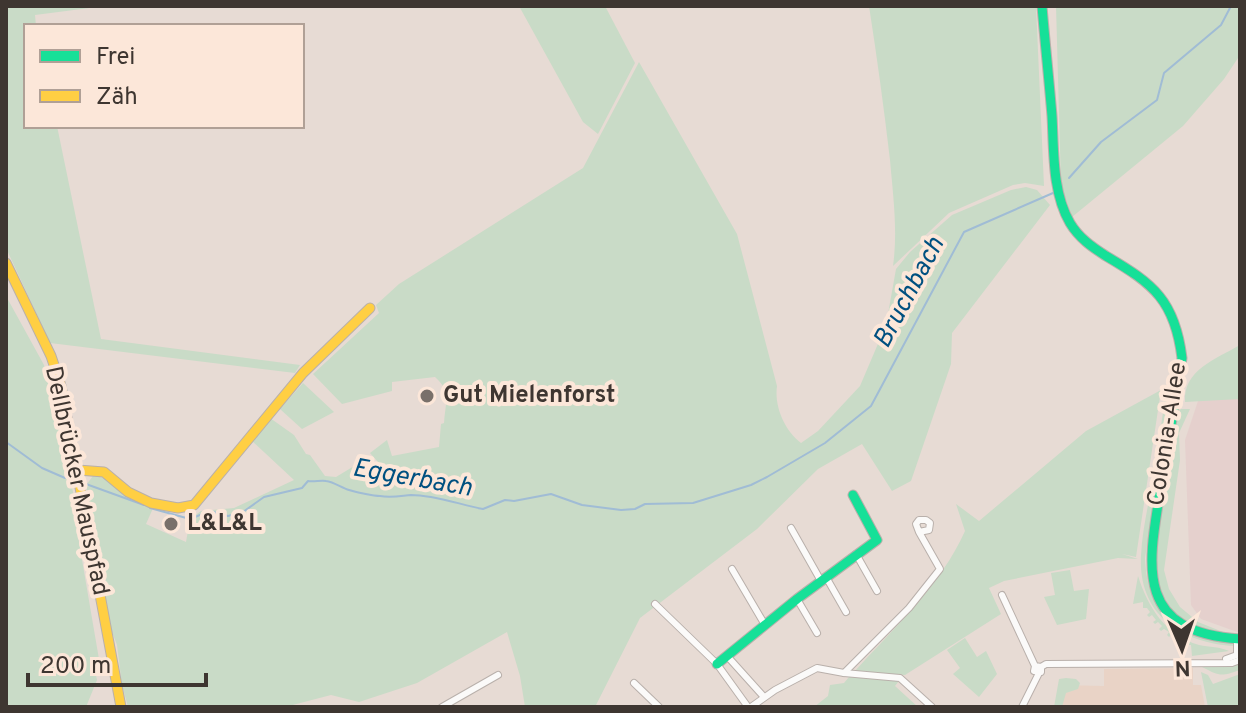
<svg xmlns="http://www.w3.org/2000/svg" width="1246" height="713" viewBox="0 0 1246 713" font-family="Overpass,sans-serif">
  <style>
    .commercial { fill: #e5d0cd }
    .built { fill: #e9d3c6 }
    .green { fill: #c9dbc7 }
    .lines { fill: none; stroke-linecap: round; stroke-linejoin: round }
    .stream { stroke: #a0bcd5; stroke-width: 2 }
    .street-casing { stroke: #b9b0ab; stroke-width: 8 }
    .fast-casing { stroke: #b9b0ab; stroke-width: 11 }
    .slow-casing { stroke: #b9b0ab; stroke-width: 11 }
    .street { stroke: #fbfaf9; stroke-width: 6 }
    .fast { stroke: #16e098; stroke-width: 9 }
    .slow { stroke: #ffcf43; stroke-width: 9 }
    .poi-dot { fill: #79706a; stroke: #fce7d9; stroke-width: 3 }
    .labels { text-anchor: middle; dominant-baseline: central; stroke-width: 8; stroke-linejoin: round; paint-order: stroke }
    .poi-label { font-size: 24px; font-weight: bold; fill: #3e3631; stroke: #fce7d9; text-anchor: start }
    .street-label { font-size: 24px; fill: #3e3631; stroke: #fce7d9 }
    .water-label { font-size: 26px; font-style: italic; fill: #005080; stroke: #fce7d9 }
  </style>
  <rect width="100%" height="100%" fill="#e7dbd4"/>
  <path class="commercial" d="M1203 386H1240V633L1201 619 1191 605 1185 440Z"/>
  <path class="built" d="M1193 668V685H1201L1205 707H1055L1063 685 1104 686V669Z"/>
  <g class="green">
    <path d="M6 6H105L35 15 36 26H26V126H57L101 339 300 365 295 373 50 343 6 248Z"/>
    <path d="M519 6H605L635 63 598 134 583 122Z"/>
    <path d="M869 6H1036L1044 186 1025 183 1013 185 949 213 893 266C898 231 893 195 890 160 884 109 877 57 869 6Z"/>
    <path d="M1056 6H1240V55L1224 79 1183 126 1072 217 1061 185Z"/>
    <path d="M639 62 737 234 777 386C774 407 785 431 801 443L818 431 860 386 886 325 896 269 910 252 952 215 1011 190 1026 187 1037 190 1050 205 952 333 951 364 911 481 892 491 862 444 818 469 757 529 640 618 595 707H525L520 676 507 632 417 683 359 702 331 695 285 707H128L122 685 117 645 109 624 96 562 86 485 93 476 107 478 154 506 146 524 186 542 190 519 201 511 234 508 294 480 251 440 270 418 294 435 306 454 310 455 325 476 336 477 369 457 379 469 365 478 370 486H374L385 479V470L370 453 387 440 392 456 439 447 441 424 444 423C445 403 452 392 435 377L392 382V391L342 404 313 374 379 313 376 305 399 284 583 168Z"/>
    <path d="M6 296 44 365 73 492 75 500 72 501 100 665 94 666 97 680 86 707H6Z"/>
    <path d="M1240 345V399L1185 402C1183 370 1216 359 1240 345Z"/>
    <path d="M1173 382 1145 558C1148 622 1179 623 1230 641L1235 646C1182 643 1138 615 1141 556 1142 532 1148 507 1152 483 1158 450 1162 418 1167 385Z"/>
    <path d="M303 383 334 412 302 429 280 409Z"/>
    <path d="M1161 390 1136 557 1122 554 1138 559 1118 558 1004 581 989 588 1001 614 905 675 854 672C893 629 941 585 965 531L956 504 979 521 1086 431Z"/>
    <path d="M1181 409H1190L1179 433 1180 460 1164 570 1169 589 1180 607 1198 622 1228 634C1183 629 1150 603 1152 554 1154 536 1159 517 1162 499 1166 470 1171 442 1176 413Z"/>
    <path d="M1070 570 1074 591 1089 589 1086 619 1057 625 1044 597 1055 595 1051 573Z"/>
    <path d="M1138 576C1148 607 1165 635 1199 645 1209 647 1221 647 1229 651L1192 656 1191 645H1185L1181 640 1178 643 1174 641 1176 637 1172 634 1169 637 1167 635 1169 632 1164 629 1161 631 1159 629 1162 626 1158 622 1155 624 1153 622 1156 620 1152 615 1149 617 1147 615 1150 612 1147 608H1143V602L1133 604Z"/>
    <path d="M965 638 977 657 986 651 997 674 979 697 953 674 960 668 947 650Z"/>
    <path d="M1240 662V670C1220 677 1220 676 1202 667Z"/>
    <path d="M1201 672 1208 675 1213 684 1240 674V707H1208Z"/>
    <path d="M849 677 899 681 895 686 918 707H814L828 696 830 685 844 683Z"/>
    <path d="M1066 678 1076 679 1080 683 1078 689 1066 693 1062 707H1054L1059 679Z"/>
  </g>
  <g class="lines">
    <g class="stream">
      <path d="M1069 178 1101 142 1157 100 1164 73 1221 25 1231 6"/>
      <path d="M6 442 42 468 65 478"/>
      <path d="M86 484 144 505"/>
      <path d="M150 508 190 519 210 511 228 516 243 512 264 497 302 488 308 481C314 482 321 480 326 481 334 482 342 488 349 490 355 492 374 496 380 496 391 498 400 496 411 495 435 495 461 505 483 509L505 500 514 501 551 494 582 505 621 510 635 509 645 504 693 503 751 485 767 477 825 443 871 406 964 232 1053 193"/>
    </g>
    <defs>
      <g id="street">
        <path d="M791 528 821 581"/>
        <path d="M856 554 877 591"/>
        <path d="M732 569 765 625"/>
        <path d="M826 577 846 612"/>
        <path d="M1002 595 1035 666 1034 671 1041 672V667L1035 666"/>
        <path d="M797 599 817 633"/>
        <path d="M655 604 717 664 748 707"/>
        <path d="M728 657 764 697"/>
        <path d="M1226 659 1237 655V639"/>
        <path d="M1041 667 1046 664 1232 663 1240 660"/>
        <path d="M844 673 909 608 940 569 919 532 929 530 930 523 926 520H919L916 524 919 532"/>
        <path d="M634 683 659 707"/>
        <path d="M442 707 498 675"/>
        <path d="M751 707 775 690 817 668 844 673 900 678 932 707"/>
        <path d="M1022 707 1039 673"/>
      </g>
      <g id="fast">
        <path d="M1042 6C1045 43 1049 79 1052 116 1054 151 1052 192 1070 223 1079 238 1092 247 1106 256 1154 284 1175 301 1182 358 1175 399 1169 439 1162 480 1149 561 1130 632 1240 639"/>
        <path d="M717 664 797 599 877 540 853 495"/>
      </g>
      <g id="slow">
        <path d="M6 263 51 356 61 386 121 707"/>
        <path d="M78 470 104 472 128 492 151 503 178 508 194 505 303 373 370 308"/>
      </g>
    </defs>
    <use href="#street" class="street-casing"/>
    <use href="#fast" class="fast-casing"/>
    <use href="#slow" class="slow-casing"/>
    <use href="#street" class="street"/>
    <use href="#fast" class="fast"/>
    <use href="#slow" class="slow"/>
  </g>
  <g class="poi-dot">
    <circle cx="427" cy="396" r="8"/>
    <circle cx="171" cy="524" r="8"/>
  </g>
  <g class="labels">
    <g class="poi-label">
      <text x="443" y="396">Gut Mielenforst</text>
      <text x="187" y="524">L&amp;L&amp;L</text>
    </g>
    <g class="street-label">
      <text transform="translate(1168 434) rotate(-81)">Colonia-Allee</text>
      <text transform="translate(76 481) rotate(78)">Dellbrücker Mauspfad</text>
    </g>
    <g class="water-label">
      <text transform="translate(910 293) rotate(-62)">Bruchbach</text>
      <text transform="translate(412 479) rotate(10)">Eggerbach</text>
    </g>
  </g>
  <rect width="1246" height="713" fill="none" stroke="#3e3631" stroke-width="16"/>
  <rect x="24" y="24" width="280" height="104" fill="#fce7d9" stroke="#b0a096" stroke-width="2"/>
  <rect x="40" y="50" width="40" height="12" fill="#16e098" stroke="#b0a096" stroke-width="2"/>
  <text x="96" y="64" font-size="24" fill="#3e3631">Frei</text>
  <rect x="40" y="90" width="40" height="12" fill="#ffcf43" stroke="#b0a096" stroke-width="2"/>
  <text x="96" y="104" font-size="24" fill="#3e3631">Zäh</text>
  <g transform="translate(1182 649) rotate(178)" stroke="#fce7d9" stroke-width="6" paint-order="stroke">
  <path d="M0-6L14 30L0 20L-14 30Z" fill="#3e3631"/>
  <text y="-12" font-size="22" font-weight="bold" text-anchor="middle" fill="#3e3631">N</text>
  </g>
  <path d="M28 673v12h178v-12" fill="none" stroke="#3e3631" stroke-width="4"/>
  <text x="40" y="673" font-size="24" fill="#3e3631" stroke="#fce7d9" stroke-width="6" paint-order="stroke">200 m</text>
</svg>
